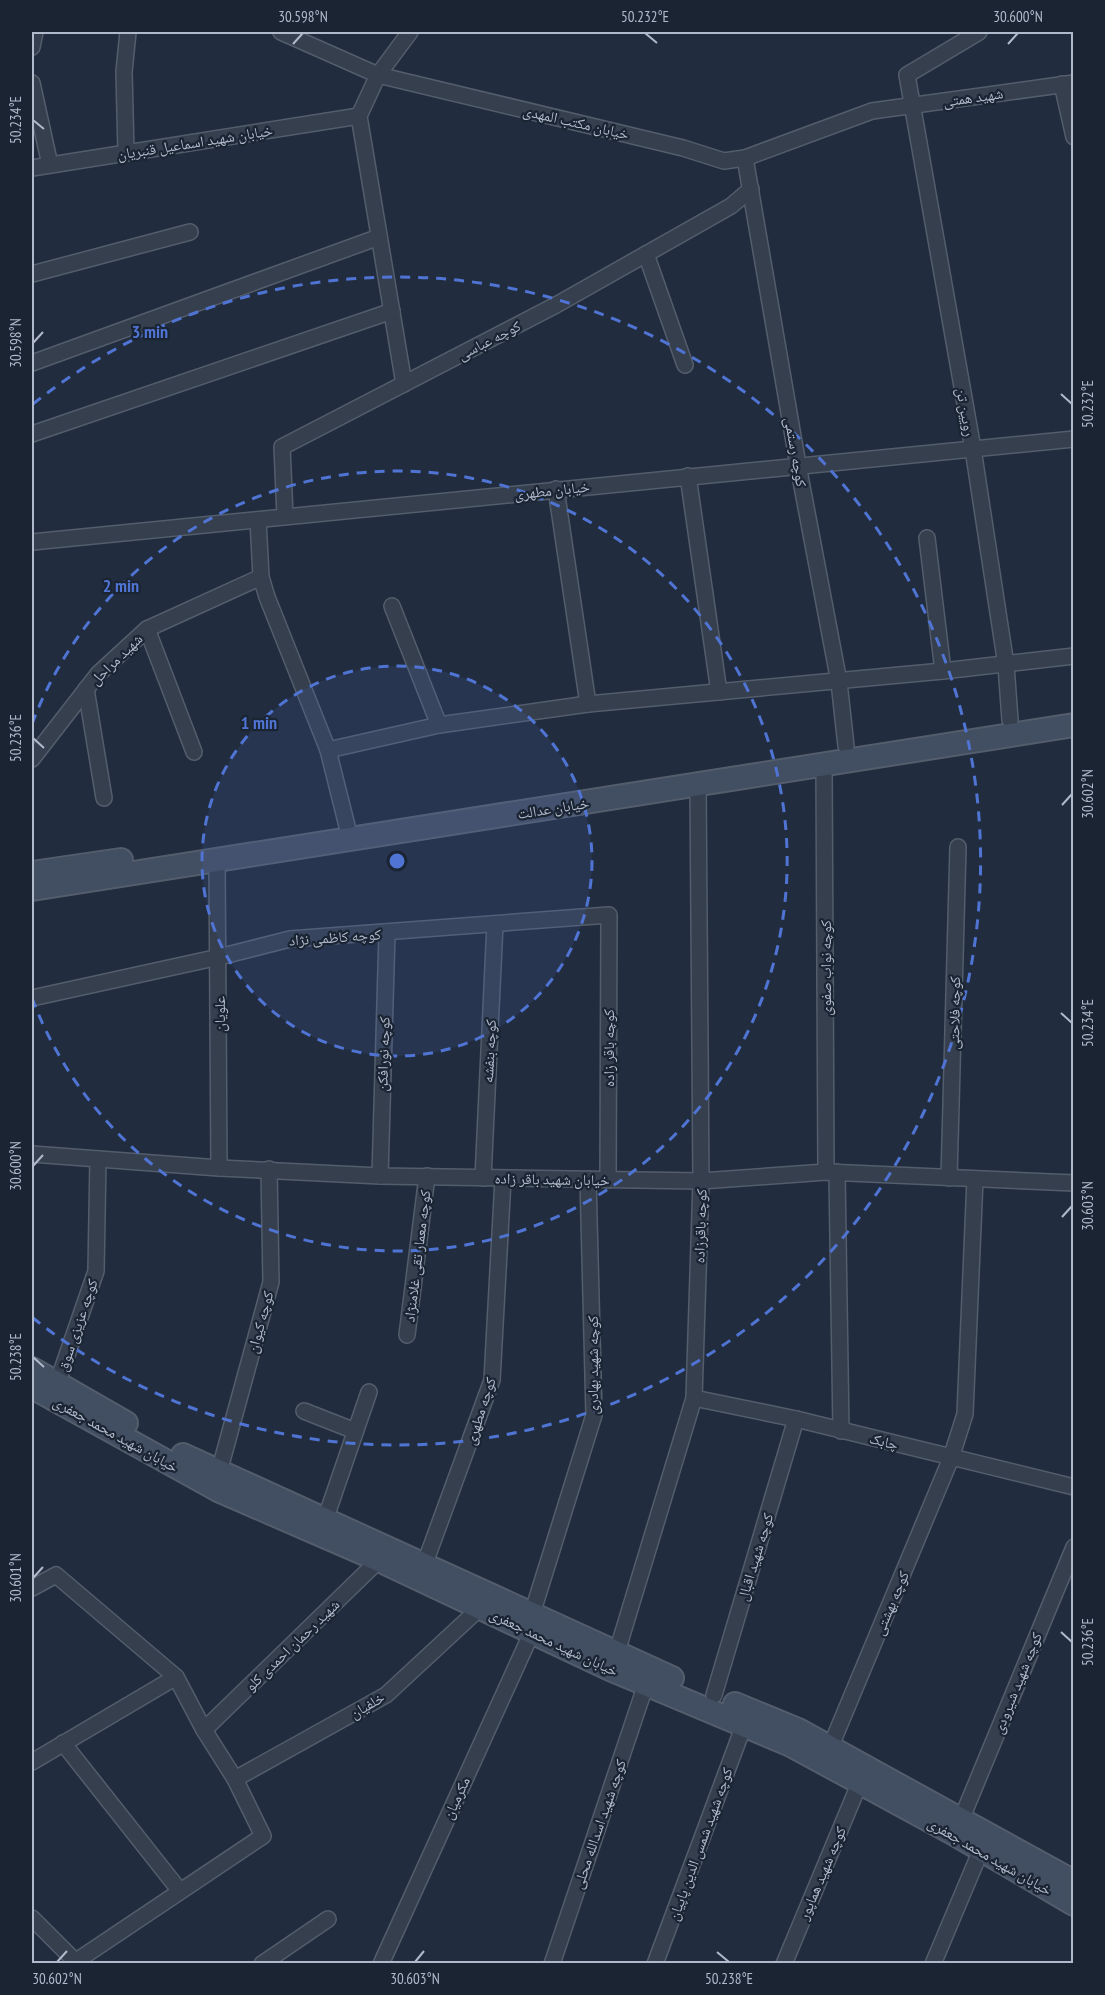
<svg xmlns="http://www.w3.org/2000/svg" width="1105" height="1995" viewBox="0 0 1105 1995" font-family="'PT Sans Narrow','Noto Naskh Arabic',sans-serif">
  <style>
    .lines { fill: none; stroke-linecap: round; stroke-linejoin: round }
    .street-casing { stroke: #535d6c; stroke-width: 18 }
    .secondary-casing { stroke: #535d6c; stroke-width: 26 }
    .street { stroke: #353f4e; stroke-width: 15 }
    .secondary { stroke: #424e61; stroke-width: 22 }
    .ticks { fill: none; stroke: #b0baca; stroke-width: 2 }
    .ring { fill: none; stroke: #5074d3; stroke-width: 3; stroke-dasharray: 10 8 }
    .labels { text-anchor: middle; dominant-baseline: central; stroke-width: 4.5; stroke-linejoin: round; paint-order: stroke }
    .street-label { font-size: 15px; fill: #b0baca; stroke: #1a2433 }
    .centre { fill: #5074d3; stroke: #1a2433; stroke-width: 3 }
    .ring-label { font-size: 18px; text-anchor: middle; font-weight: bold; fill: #5074d3; stroke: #1a2433; stroke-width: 4.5; stroke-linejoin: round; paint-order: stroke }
    .neatline { fill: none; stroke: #b0baca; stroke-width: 2 }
    .ticks-label { font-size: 15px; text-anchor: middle; fill: #b0baca }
  </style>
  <rect width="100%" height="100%" fill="#212d3e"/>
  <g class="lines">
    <defs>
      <g id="street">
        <path d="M281 32 378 75 683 148 724 161 745 158 872 111 1074 83"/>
        <path d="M979 32 907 75 973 449 1006 665 1010 720"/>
        <path d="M32 47 35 32"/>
        <path d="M32 83 50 165"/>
        <path d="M1062 84 1074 137"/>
        <path d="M126 153 124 72 128 32"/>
        <path d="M745 158 798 465 839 682 846 746"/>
        <path d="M32 168 359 116"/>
        <path d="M646 254 685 365"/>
        <path d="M32 274 190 232"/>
        <path d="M32 363 379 237"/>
        <path d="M404 384 359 116 378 75 410 32"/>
        <path d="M32 434 392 311"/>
        <path d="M688 476 719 692"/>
        <path d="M556 489 588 704"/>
        <path d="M285 516 282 447 556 305 731 206 751 189"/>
        <path d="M258 520 261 577 267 597 328 750 347 826"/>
        <path d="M927 538 943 671"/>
        <path d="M32 542 1074 439"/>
        <path d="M392 606 439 725"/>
        <path d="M147 629 194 752"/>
        <path d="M86 689 104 798"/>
        <path d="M328 750 439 725 588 704 943 671 1074 656"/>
        <path d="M32 759 98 674 147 629 261 577"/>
        <path d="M824 765 826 1172"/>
        <path d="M217 861 219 1168"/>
        <path d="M32 998 219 957 290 939 609 915 608 1180"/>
        <path d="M32 1154 219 1168 380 1176 701 1181 826 1172 1074 1183"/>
        <path d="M837 1172 841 1431"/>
        <path d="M380 1176 387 933"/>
        <path d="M483 1178 495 924"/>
        <path d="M949 1178 958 847"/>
        <path d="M407 1335 427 1176"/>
        <path d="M57 1384 96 1271 98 1159"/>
        <path d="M694 1398 796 1419 1074 1487"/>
        <path d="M304 1411 355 1431"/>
        <path d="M219 1472 271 1282 269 1169"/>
        <path d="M325 1520 369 1392"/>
        <path d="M425 1563 492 1380 503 1179"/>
        <path d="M32 1588 56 1575 176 1677 204 1730 235 1779 263 1836 72 1964"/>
        <path d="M532 1614 594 1415 588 1179"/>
        <path d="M616 1655 694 1398 701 1181 698 785"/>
        <path d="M714 1695 796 1419"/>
        <path d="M204 1730 379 1560"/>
        <path d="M63 1743 180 1891"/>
        <path d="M830 1748 951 1458 965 1414 975 1179"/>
        <path d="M32 1762 176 1677"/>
        <path d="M235 1779 386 1695 481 1607"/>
        <path d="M961 1820 1074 1547"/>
        <path d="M32 1918 78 1964"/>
        <path d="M262 1964 328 1919"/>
        <path d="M381 1964 532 1632"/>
        <path d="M552 1964 646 1684"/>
        <path d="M655 1964 744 1725"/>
        <path d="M784 1964 860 1782"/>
        <path d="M933 1964 981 1850"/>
      </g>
      <g id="secondary">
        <path d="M32 873 121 860"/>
        <path d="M32 889 1074 725"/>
        <path d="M32 1369 126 1423"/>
        <path d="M32 1387 218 1490 379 1560 610 1669 791 1745 953 1833 1074 1904"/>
        <path d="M183 1455 672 1678"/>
        <path d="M735 1704 798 1730 1074 1882"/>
      </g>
    </defs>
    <use href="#street" class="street-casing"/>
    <use href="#secondary" class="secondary-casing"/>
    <use href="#street" class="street"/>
    <use href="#secondary" class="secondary"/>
  </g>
  <path class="ticks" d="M645 33 657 43M293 44 303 33M1008 44 1018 33M33 120 44 129M33 343 43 332M1061 394 1072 404M33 738 44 748M1062 805 1072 794M1061 1013 1072 1023M33 1166 43 1155M1062 1217 1072 1206M33 1357 44 1367M33 1578 43 1567M1061 1632 1072 1642M717 1952 729 1962M57 1962 67 1951M415 1962 424 1951"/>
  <circle cx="397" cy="861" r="195" fill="#5074d3" fill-opacity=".12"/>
  <g class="ring">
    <circle cx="397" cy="861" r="195"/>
    <path d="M32 724A390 390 0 1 1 32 998"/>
    <path d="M33 404A584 584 0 1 1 33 1318"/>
  </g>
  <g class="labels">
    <g class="street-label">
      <text transform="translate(973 97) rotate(-8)">شهید همتی</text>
      <text transform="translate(576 122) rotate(13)">خیابان مکتب المهدی</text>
      <text transform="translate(195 142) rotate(-9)">خیابان شهید اسماعیل قنبریان</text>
      <text transform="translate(489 340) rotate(-27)">کوچه عباسی</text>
      <text transform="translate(966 412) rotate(80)">رویین تن</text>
      <text transform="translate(796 452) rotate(80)">کوچه رستمی</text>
      <text transform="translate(552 490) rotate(-6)">خیابان مطهری</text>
      <text transform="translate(116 659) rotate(-44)">شهید مراحل</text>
      <text transform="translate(553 808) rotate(-9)">خیابان عدالت</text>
      <text transform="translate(335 937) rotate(-4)">کوچه کاظمی نژاد</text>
      <text transform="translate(825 968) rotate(-90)">کوچه نواب صفوی</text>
      <text transform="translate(954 1013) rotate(-89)">کوچه فلاحتی</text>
      <text transform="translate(219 1014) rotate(-90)">علویان</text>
      <text transform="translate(608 1048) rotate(-90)">کوچه باقر زاده</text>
      <text transform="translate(489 1051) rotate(-87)">کوچه بنفشه</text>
      <text transform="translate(383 1054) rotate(-88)">کوچه نورافکن</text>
      <text transform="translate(552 1179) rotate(1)">خیابان شهید باقر زاده</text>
      <text transform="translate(700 1226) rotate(-88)">کوچه باقرزاده</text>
      <text transform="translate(417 1256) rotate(-83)">کوچه معمار تقی غلامنژاد</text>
      <text transform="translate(260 1322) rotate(-75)">کوچه کیوان</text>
      <text transform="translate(77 1325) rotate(-71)">کوچه عزیزی سوق</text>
      <text transform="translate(592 1365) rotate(-90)">کوچه شهید بهادری</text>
      <text transform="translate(480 1411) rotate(-72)">کوچه مطهری</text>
      <text transform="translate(116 1434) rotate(29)">خیابان شهید محمد جعفری</text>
      <text transform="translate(884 1441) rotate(14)">چابک</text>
      <text transform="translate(755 1557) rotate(-73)">کوچه شهید اقبال</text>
      <text transform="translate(891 1603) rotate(-67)">کوچه بهشتی</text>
      <text transform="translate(554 1642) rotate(25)">خیابان شهید محمد جعفری</text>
      <text transform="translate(292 1645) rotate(-44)">شهید رحمان احمدی کلو</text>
      <text transform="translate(1017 1683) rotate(-68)">کوچه شهید شیرودی</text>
      <text transform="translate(367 1705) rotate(-30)">خلفیان</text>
      <text transform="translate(456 1798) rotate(-65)">مکرمیان</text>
      <text transform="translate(599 1824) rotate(-71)">کوچه شهید اسدالله محلی</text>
      <text transform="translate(700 1844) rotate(-70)">کوچه شهید شمس الدین پاپیان</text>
      <text transform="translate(990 1856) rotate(30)">خیابان شهید محمد جعفری</text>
      <text transform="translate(822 1873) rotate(-67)">کوچه شهید هماپور</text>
    </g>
  </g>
  <circle cx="397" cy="861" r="9" class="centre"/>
  <g class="ring-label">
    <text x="150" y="338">3 min</text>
    <text x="121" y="592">2 min</text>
    <text x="259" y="729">1 min</text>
  </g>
  <rect width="1105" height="1995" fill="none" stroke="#1a2433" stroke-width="66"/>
  <rect x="33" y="33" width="1039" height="1929" class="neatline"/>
  <g class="ticks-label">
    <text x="303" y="22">30.598°N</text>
    <text x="645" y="22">50.232°E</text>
    <text x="1018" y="22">30.600°N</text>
    <text transform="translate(16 120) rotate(-90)" y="5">50.234°E</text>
    <text transform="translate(16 343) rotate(-90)" y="5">30.598°N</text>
    <text transform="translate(1088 404) rotate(-90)" y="5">50.232°E</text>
    <text transform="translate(16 738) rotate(-90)" y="5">50.236°E</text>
    <text transform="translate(1088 794) rotate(-90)" y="5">30.602°N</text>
    <text transform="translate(1088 1023) rotate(-90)" y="5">50.234°E</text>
    <text transform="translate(16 1166) rotate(-90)" y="5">30.600°N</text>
    <text transform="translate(1088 1206) rotate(-90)" y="5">30.603°N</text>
    <text transform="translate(16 1357) rotate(-90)" y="5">50.238°E</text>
    <text transform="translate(16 1578) rotate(-90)" y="5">30.601°N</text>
    <text transform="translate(1088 1642) rotate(-90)" y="5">50.236°E</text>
    <text x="57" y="1984">30.602°N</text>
    <text x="415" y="1984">30.603°N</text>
    <text x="729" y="1984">50.238°E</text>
  </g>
</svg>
